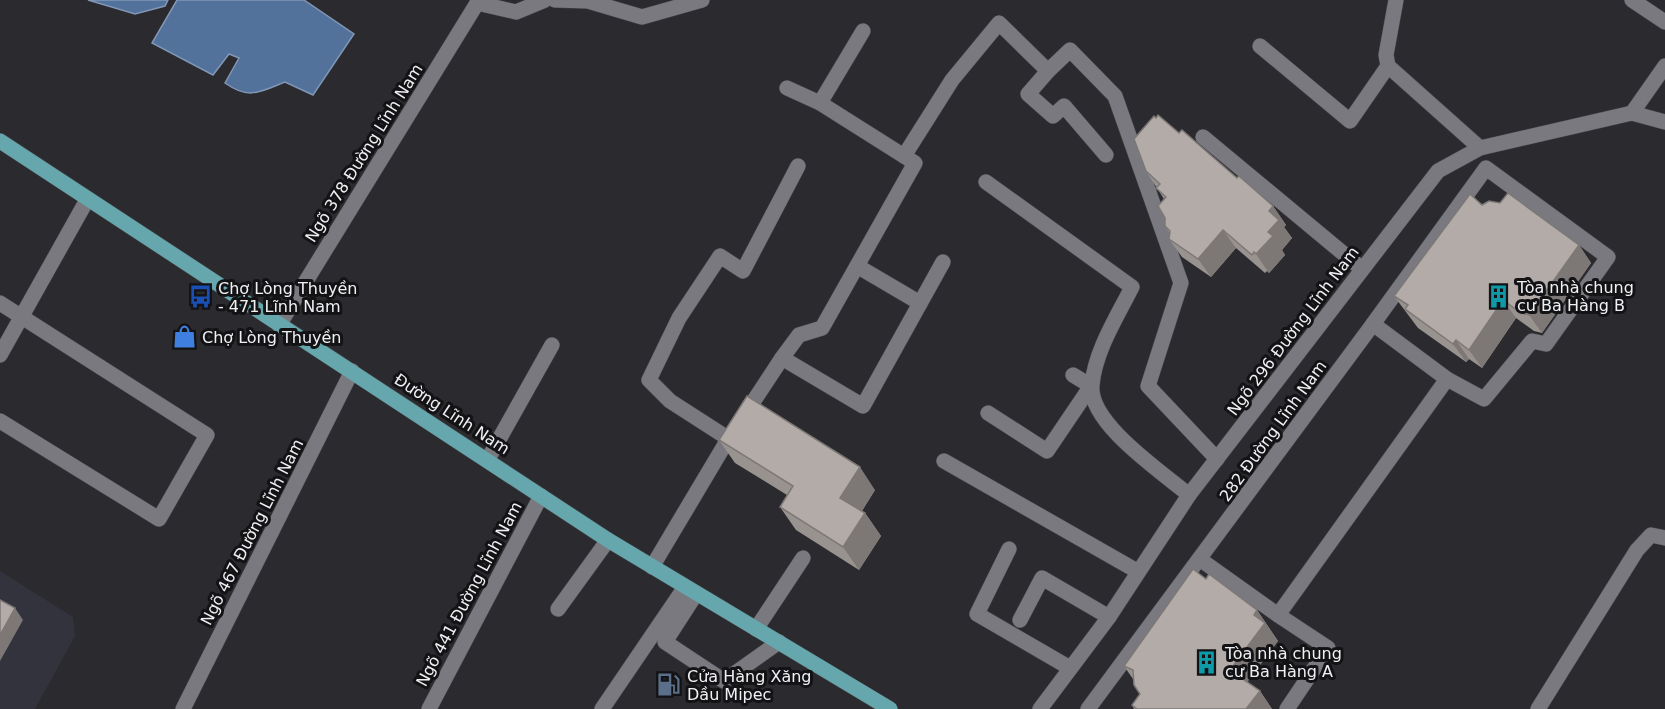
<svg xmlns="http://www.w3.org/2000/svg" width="1665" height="709" viewBox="0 0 1665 709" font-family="'DejaVu Sans',sans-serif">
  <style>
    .built { fill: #32333d }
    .water { fill: #52719b; stroke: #8197b5; stroke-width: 1.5 }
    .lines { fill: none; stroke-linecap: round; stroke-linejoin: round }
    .minor-casing { stroke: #47484c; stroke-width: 16 }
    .major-casing { stroke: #47484c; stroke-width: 16 }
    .minor { stroke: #79797f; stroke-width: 15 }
    .major { stroke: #65a7ad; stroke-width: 15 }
    .wall { fill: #999390 }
    .shaded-wall { fill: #7d7876 }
    .building { fill: #b2aba8; stroke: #7d7876; stroke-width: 1.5 }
    .labels { text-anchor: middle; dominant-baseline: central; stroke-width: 6; stroke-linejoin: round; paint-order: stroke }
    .street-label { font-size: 16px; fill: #eff0f3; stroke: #131315 }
    .poi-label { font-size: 16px; fill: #eff0f3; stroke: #131315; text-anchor: start }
  </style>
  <rect width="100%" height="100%" fill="#2a2a2f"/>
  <path class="built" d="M0 571 73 617 75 636 35 709H0Z"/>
  <g class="water">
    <path d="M88 0H168L165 6 135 14Z"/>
    <path d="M177 0H304L354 34 313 95 285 82C260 92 249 100 225 83L239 58 229 54 213 75 152 43Z"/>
  </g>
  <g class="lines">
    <defs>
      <g id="minor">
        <path d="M555 0 588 1 642 17 702 0"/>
        <path d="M1396 0 1386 55 1388 66 1480 148"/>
        <path d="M1632 0 1665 22"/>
        <path d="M477 3 516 12 545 0"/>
        <path d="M1260 46 1350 121 1388 66"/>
        <path d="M1048 71 1028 94 1053 116 1064 106 1106 155"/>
        <path d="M820 103 863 31"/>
        <path d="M1632 113 1665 122"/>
        <path d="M1203 137 1362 269"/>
        <path d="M904 156 952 80 999 23 1048 71 1070 50 1115 96 1181 283 1148 386 1217 459"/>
        <path d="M1486 168 1608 257 1546 344 1532 341 1484 399 1447 379 1373 324Z"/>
        <path d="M986 182 1132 287C1117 317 1095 351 1092 385 1088 423 1162 472 1189 495"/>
        <path d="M857 266 920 303"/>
        <path d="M0 303 207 435 159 519 0 421"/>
        <path d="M279 325 479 0"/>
        <path d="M0 355 87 200"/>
        <path d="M782 358 863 406 943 262"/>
        <path d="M988 413 1047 451 1091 386 1073 375"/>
        <path d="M729 439 670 401 649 380 679 318 720 256 743 271 798 166"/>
        <path d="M488 459 552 345"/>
        <path d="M944 461 1137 571"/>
        <path d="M1009 549 977 614 1070 668"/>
        <path d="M1201 560 1278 615 1447 379"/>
        <path d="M652 567 724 446 782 358 799 335 822 328 915 163 820 103 787 88"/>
        <path d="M696 594 665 642 724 681 779 642"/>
        <path d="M558 609 608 540"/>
        <path d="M1278 615 1328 648 1287 709"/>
        <path d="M1020 620 1042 578 1109 617"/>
        <path d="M756 629 803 558"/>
        <path d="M183 709 352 371"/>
        <path d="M429 709 541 496"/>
        <path d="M602 709 685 587"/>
        <path d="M1040 709 1109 617 1189 495 1438 171 1480 148 1632 113 1665 66"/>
        <path d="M1088 709 1373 324"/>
        <path d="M1538 709 1637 550 1651 535 1665 538"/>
      </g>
      <path id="major" d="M0 141 608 540 890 709"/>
    </defs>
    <use href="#minor" class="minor-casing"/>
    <use href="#major" class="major-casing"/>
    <use href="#minor" class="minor"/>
    <use href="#major" class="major"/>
  </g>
  <g class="wall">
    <path d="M1179 133 1273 206 1286 225 1284 227 1292 238 1282 250 1285 255 1269 273 1267 271 1265 273 1236 248 1211 277 1182 257 1169 239 1170 234 1165 226 1164 199 1146 171Z"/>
    <path d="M1482 205 1579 245 1591 263 1542 333 1534 331 1516 318 1482 368 1469 359 1466 362 1418 328 1394 296Z"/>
    <path d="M719 440 875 490 862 511 865 513 881 536 859 570 796 530 780 507 787 495 735 463Z"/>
    <path d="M1206 579 1257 610 1278 641 1247 682 1260 691 1272 709H1134L1132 705 1140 694 1133 679 1124 666Z"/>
  </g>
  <g class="shaded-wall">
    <path d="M1273 206 1286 225 1284 227 1292 238 1282 250 1285 255 1269 273 1256 254 1269 211Z"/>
    <path d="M1223 230 1236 248 1211 277 1198 259Z"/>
    <path d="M1579 245 1591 263 1542 333 1529 315Z"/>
    <path d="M1503 300 1516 318 1482 368 1469 350Z"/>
    <path d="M1456 340 1469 359 1466 362 1453 344Z"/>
    <path d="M860 467 875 490 856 520 840 498Z"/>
    <path d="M865 513 881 536 859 570 843 547Z"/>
    <path d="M15 608 23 620 0 661V635Z"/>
    <path d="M1257 610 1278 641 1243 688 1230 670 1254 615Z"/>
    <path d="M1260 691 1272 709H1246Z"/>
  </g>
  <g class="building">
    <path d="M1158 115 1179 133 1182 130 1237 178 1239 176 1273 206 1269 211 1279 220 1268 232 1273 236 1256 254 1254 252 1252 255 1223 230 1198 259 1169 239 1170 231 1165 226V218L1158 206 1166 197 1156 188 1160 184 1146 171 1134 139 1154 116 1156 118Z"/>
    <path d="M1508 193 1579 245 1529 315 1521 313 1503 300 1469 350 1456 340 1453 344 1405 309 1408 305 1394 296 1470 194 1482 205 1489 201 1500 203Z"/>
    <path d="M747 396 860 467 840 498 865 513 843 547 780 507 793 486 719 440Z"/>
    <path d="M1193 569 1206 579 1209 574 1257 610 1254 615 1265 623 1230 670 1260 691 1246 709H1137L1132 705 1140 694 1134 685 1133 670 1124 666Z"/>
    <path d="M0 600 15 608 0 635Z"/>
  </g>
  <defs>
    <symbol id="building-bare" viewBox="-9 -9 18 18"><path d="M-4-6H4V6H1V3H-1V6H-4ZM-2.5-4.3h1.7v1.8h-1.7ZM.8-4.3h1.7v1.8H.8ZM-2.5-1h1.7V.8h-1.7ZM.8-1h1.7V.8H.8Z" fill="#0f9aa8" stroke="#131315" stroke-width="2.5" paint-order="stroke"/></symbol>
    <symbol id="bus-bare" viewBox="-9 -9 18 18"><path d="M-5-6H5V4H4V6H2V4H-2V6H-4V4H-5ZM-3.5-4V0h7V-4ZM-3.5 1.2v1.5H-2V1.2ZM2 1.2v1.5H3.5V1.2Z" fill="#1a4fb4" stroke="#131315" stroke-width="2.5" paint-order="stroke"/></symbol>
    <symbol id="shop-bare" viewBox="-9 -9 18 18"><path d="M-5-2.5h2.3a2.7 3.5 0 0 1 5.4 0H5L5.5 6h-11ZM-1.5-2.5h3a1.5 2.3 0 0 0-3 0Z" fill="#3f7fe0" stroke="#131315" stroke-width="2.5" paint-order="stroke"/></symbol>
    <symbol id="fuel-bare" viewBox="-9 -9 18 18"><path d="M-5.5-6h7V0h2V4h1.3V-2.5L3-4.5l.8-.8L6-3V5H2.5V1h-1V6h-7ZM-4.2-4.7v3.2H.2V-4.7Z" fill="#5c6f8a" stroke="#131315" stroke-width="2.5" paint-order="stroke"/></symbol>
  </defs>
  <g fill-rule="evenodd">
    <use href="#building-bare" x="1482" y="280" width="33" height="33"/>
    <use href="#bus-bare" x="184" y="280" width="33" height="33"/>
    <use href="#shop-bare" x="168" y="320" width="33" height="33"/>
    <use href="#building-bare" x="1190" y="646" width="33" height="33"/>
    <use href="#fuel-bare" x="652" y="668" width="33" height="33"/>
  </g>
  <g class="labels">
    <g class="street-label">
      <text transform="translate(364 153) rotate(-58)">Ngõ 378 Đường Lĩnh Nam</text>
      <text transform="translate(1293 331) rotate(-53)">Ngõ 296 Đường Lĩnh Nam</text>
      <text transform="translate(452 414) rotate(33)">Đường Lĩnh Nam</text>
      <text transform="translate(1273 431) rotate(-54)">282 Đường Lĩnh Nam</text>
      <text transform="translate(252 532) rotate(-63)">Ngõ 467 Đường Lĩnh Nam</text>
      <text transform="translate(469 594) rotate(-62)">Ngõ 441 Đường Lĩnh Nam</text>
    </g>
    <g class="poi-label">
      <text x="1517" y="287">Tòa nhà chung<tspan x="1517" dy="18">cư Ba Hàng B</tspan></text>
      <text x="218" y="288">Chợ Lòng Thuyền<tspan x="218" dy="18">- 471 Lĩnh Nam</tspan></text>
      <text x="202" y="337">Chợ Lòng Thuyền</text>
      <text x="1225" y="653">Tòa nhà chung<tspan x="1225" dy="18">cư Ba Hàng A</tspan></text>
      <text x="687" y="676">Cửa Hàng Xăng<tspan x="687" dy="18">Dầu Mipec</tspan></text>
    </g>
  </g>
</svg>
